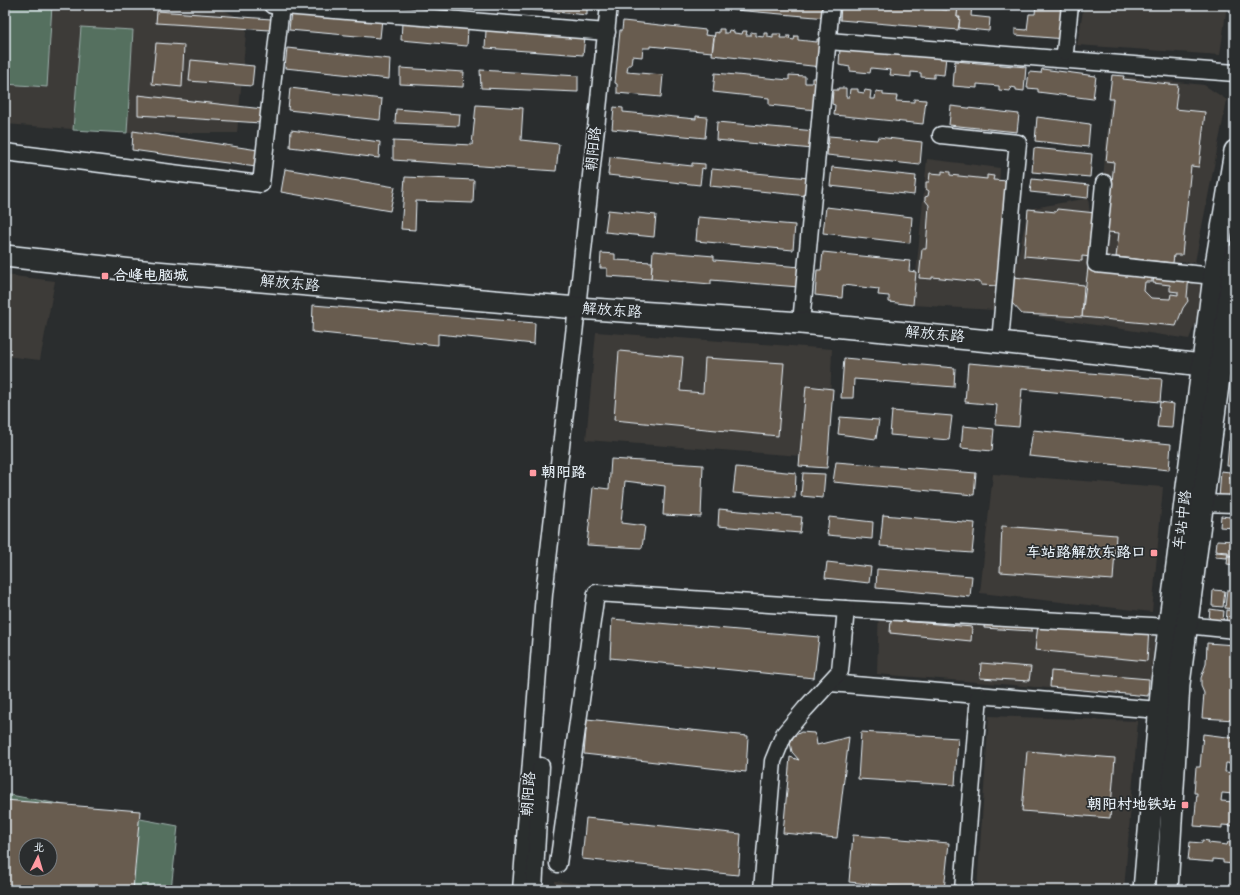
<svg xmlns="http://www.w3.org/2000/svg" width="1240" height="895" viewBox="0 0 1240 895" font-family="Mynerve,'LXGW WenKai TC',sans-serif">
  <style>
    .built { fill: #3d3b38 }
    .green { fill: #546f5f; stroke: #9eb0ac; fill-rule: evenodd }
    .building { fill: #685c4f; stroke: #e8f1f8; fill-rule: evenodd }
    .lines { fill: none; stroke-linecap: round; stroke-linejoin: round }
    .minor-casing { stroke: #e8f1f8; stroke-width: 19 }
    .major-casing { stroke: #e8f1f8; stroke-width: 24 }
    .minor { stroke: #2a2d2e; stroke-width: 16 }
    .major { stroke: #2a2d2e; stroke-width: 21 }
    .poi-dot { fill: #ff9aa2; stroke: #2a2d2e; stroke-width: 1.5 }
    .labels { text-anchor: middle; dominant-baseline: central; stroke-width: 3.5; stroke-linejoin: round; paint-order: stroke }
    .street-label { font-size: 15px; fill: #e8f1f8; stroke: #2a2d2e }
    .poi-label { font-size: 15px; font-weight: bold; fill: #e8f1f8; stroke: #2a2d2e; text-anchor: start }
  </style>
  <rect width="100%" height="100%" fill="#2a2d2e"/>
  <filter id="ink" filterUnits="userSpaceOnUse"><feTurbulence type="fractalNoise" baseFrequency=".025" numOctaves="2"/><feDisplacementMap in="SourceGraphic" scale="8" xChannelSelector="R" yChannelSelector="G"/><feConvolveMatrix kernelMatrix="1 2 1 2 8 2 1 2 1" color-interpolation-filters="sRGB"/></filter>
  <g filter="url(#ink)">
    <g class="built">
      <path d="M5 5H214L247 22 237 133H127L5 124Z"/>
      <path d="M1084 5H1227L1220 55 1077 45Z"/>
      <path d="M1112 75 1204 85 1227 100 1195 262 1099 264 1210 286 1189 339 1022 314 1014 277 1028 209 1088 198 1096 261Z"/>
      <path d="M927 159 1000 168 994 310 913 305Z"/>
      <path d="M5 275 55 281 40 360 5 356Z"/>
      <path d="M596 332 832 349 828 458 586 440Z"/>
      <path d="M993 474 1163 487 1152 612 980 593Z"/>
      <path d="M879 605 1157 622 1148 696 877 674Z"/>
      <path d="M989 716 1138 721 1124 890H977Z"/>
      <path d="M555 881 629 890H554Z"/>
    </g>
    <g class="green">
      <path d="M5 5H52L47 87 5 84Z"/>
      <path d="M81 27 133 30 127 133 73 130Z"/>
      <path d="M5 794 178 826 171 890H5ZM26 845H50V869H26Z"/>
    </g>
    <g class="building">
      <path d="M484 5H587V15Z"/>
      <path d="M675 5H713V8Z"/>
      <path d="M725 5H828L827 18 724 9Z"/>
      <path d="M841 5H890L947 10V5H958L957 17H960L958 30 840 20Z"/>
      <path d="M958 5H972L971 16 990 18 989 31 959 28 960 17H957Z"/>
      <path d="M1036 5H1068L1065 39 1015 35V29L1027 30 1029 14H1035Z"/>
      <path d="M157 11 271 19 270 30 156 23Z"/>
      <path d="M291 11 382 19 380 38 289 30Z"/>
      <path d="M623 21 706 30 705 35 714 36 712 52 650 46V48H643L642 57 632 56 631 65H628L627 72 663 75 661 97 617 93V84L615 83 620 30H622Z"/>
      <path d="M402 23 468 28 467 46 401 40Z"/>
      <path d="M719 29H724V33H728L729 30 734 31V33L742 34 743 31H747L746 35H751V32L756 33V36L764 37V33H768V37L773 38V34H781L780 38H787V36H790L789 39 794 40 795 36H798V40L817 42V39H821V67L712 55 715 32 719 33Z"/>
      <path d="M486 30 585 37 583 55 485 48Z"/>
      <path d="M156 43 184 45 182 87 152 84Z"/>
      <path d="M840 47 946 57 944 75 934 74V78L921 77V73L911 72V77L890 75 891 70 871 68 870 73 850 71V67L839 65Z"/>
      <path d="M287 48 390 59 389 79 285 68Z"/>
      <path d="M191 60 254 66 252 86 189 81Z"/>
      <path d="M955 61 1026 67 1024 91 1016 90V88L1011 87 1010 91 999 90V86L977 84V88L953 86Z"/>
      <path d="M400 68 464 72 463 87 400 84Z"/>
      <path d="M1042 69 1096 76 1093 99 1038 92V89L1027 88 1029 72 1041 73Z"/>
      <path d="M480 70 578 76V92L481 88Z"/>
      <path d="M715 73 789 80V75L805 76V83H812V78H819L816 110 769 105V98L713 92Z"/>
      <path d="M1112 75 1124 76 1123 79 1178 85 1175 109 1205 112 1199 167 1191 166 1182 255H1174L1173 263 1116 257 1119 233 1107 232 1114 162 1106 161 1113 99H1109Z"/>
      <path d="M290 88 382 99 380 120 288 110Z"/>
      <path d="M838 88H846V97H849L850 89H858V92L864 93 865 90 871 91 870 99H875L876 91 883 92V95L897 96 896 101 914 102V99L926 100 923 124 834 115 835 105 832 104 833 90H838Z"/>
      <path d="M138 95 263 109 261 123 138 115Z"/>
      <path d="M476 105 523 108 521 140 559 144 556 171 393 160V141L472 145Z"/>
      <path d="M951 106 1019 114 1017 132 949 125Z"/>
      <path d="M614 107 623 108V112L696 119V116L707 117 705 138 612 129Z"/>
      <path d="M396 109 460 114 459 126 395 123Z"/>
      <path d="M1037 117 1090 124 1088 147 1035 141Z"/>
      <path d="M717 122 815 131 813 149 716 140Z"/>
      <path d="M291 130 380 142 379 158 290 147Z"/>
      <path d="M133 131 258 150 256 167 132 150Z"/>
      <path d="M829 136 877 140 878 137 922 142 920 165 827 155Z"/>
      <path d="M1034 148 1092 154 1090 177 1032 172Z"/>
      <path d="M610 157 692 166V163L705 164V169L702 168 700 185 608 175Z"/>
      <path d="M832 167 916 176 914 195 830 186Z"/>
      <path d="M285 169 395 187 390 211 281 192Z"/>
      <path d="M712 169 809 178 808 196 710 186Z"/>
      <path d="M942 171 950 172V175L987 179V175L994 176 993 180 1009 181 998 286 981 285V282L932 277V279L919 278 922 249H926L929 205 925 200V197L928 196 929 191 926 189V182H929L930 173 942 174Z"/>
      <path d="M405 177 474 180 473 203 416 201 415 230 401 229Z"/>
      <path d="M1032 179 1089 185 1088 198 1030 192Z"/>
      <path d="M826 207 912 217 910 243 823 233Z"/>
      <path d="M1028 209 1056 212 1057 209 1096 213 1091 257 1082 256V261L1024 256Z"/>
      <path d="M608 210 656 215 654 237 605 232Z"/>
      <path d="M698 217 795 225 793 250 696 241Z"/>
      <path d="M653 251 714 256V260L801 267 799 287 711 280V284L651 279Z"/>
      <path d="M823 252 910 261 909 271 916 272 913 305 889 302V296L878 295 879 289 843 285 842 298 815 295 817 270H821Z"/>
      <path d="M601 253 615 254V260L652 262 651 279 607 276V268H600Z"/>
      <path d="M1088 268 1152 275V282H1145L1144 291 1151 298 1170 299 1171 294 1178 295V292L1170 291V285L1153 283 1154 275 1189 276 1187 297 1188 301 1183 308 1176 326 1082 317Z"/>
      <path d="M1014 277 1084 285 1082 317 1022 314 1012 303Z"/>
      <path d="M5 287H8L5 315Z"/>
      <path d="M313 305 535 323 534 344 438 334V345L312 332Z"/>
      <path d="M619 351 683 357 680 391 703 393 705 358 784 363 778 436 614 420Z"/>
      <path d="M844 358 955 368 954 387 854 379 853 398H841Z"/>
      <path d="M968 363 1162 379 1160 402 1022 389 1019 427 995 425 997 405 965 402Z"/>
      <path d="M806 386 833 389 827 468 799 466Z"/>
      <path d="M1160 402 1174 404 1172 428 1157 427Z"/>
      <path d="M892 411 952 416 949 440 890 435Z"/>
      <path d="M840 417 879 420 876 439 838 434Z"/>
      <path d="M963 426 994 429 992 451 961 448Z"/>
      <path d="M1033 430 1171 444 1169 470 1029 456Z"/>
      <path d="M1229 441 1235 442V466H1227Z"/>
      <path d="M611 459 703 465 701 517 663 515 665 486 625 481 621 523 645 526 642 548 587 545 593 487 609 489Z"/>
      <path d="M836 462 976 473 974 495 833 482Z"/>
      <path d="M736 467 796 473 795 498 733 493Z"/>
      <path d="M1221 471 1230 472V479H1235V500L1219 498Z"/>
      <path d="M803 473 825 474 823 498 801 496Z"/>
      <path d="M719 509 802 517 800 533 718 526Z"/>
      <path d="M1231 512 1235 513V528L1220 527 1221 516 1230 517Z"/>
      <path d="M883 515 975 523 972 553 880 546Z"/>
      <path d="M829 517 873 522 872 539 827 535Z"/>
      <path d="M1002 526 1116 535 1113 580 1000 572Z"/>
      <path d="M1217 540 1235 541 1234 556 1228 555V552L1216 551Z"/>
      <path d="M1216 552 1228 553 1227 558 1215 557Z"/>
      <path d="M1228 556H1235V565L1227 564Z"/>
      <path d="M827 562 871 567 869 583 825 578Z"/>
      <path d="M877 569 972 576 970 597 876 588Z"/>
      <path d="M1213 590 1225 591 1223 607 1212 606Z"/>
      <path d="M1227 590H1235V609L1225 608Z"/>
      <path d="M1210 609 1224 611 1223 621 1209 620Z"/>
      <path d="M1227 610 1235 611V624L1226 623Z"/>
      <path d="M985 615 1032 619V631L984 628Z"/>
      <path d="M1039 616 1149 627 1147 661 1035 650Z"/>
      <path d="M612 619 819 637 814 678 610 658Z"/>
      <path d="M891 620 972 627 971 641 890 633Z"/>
      <path d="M1207 643 1235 645V720L1202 718 1204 693 1201 686V678L1206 664Z"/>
      <path d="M981 663 1031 667 1029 681 980 678Z"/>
      <path d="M1051 671 1149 679 1148 696 1050 687Z"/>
      <path d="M587 719 748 736 746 772 584 754Z"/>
      <path d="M801 732 814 733 816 738 817 745 849 737 837 838 783 833 790 757 799 760 792 752 790 743 794 736Z"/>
      <path d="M861 732 958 738 955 785 858 779Z"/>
      <path d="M1203 734 1235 738V764L1226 763 1225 772 1235 773V791L1234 794 1222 793 1221 801 1235 802V826L1222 825V828L1194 826 1197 793H1194L1196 767H1200Z"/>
      <path d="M1027 751 1115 758 1110 818 1022 811Z"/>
      <path d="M5 800 140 811 133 890H5ZM26 845H50V869H26Z"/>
      <path d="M586 818 741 834 738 875 582 859Z"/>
      <path d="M853 835 949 843 944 890H926L849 882Z"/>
      <path d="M1202 840 1209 841 1208 843 1227 845 1228 842H1235V864L1223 863V860L1213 859V862L1188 860 1190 842 1202 843Z"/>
      <path d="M1225 886 1235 887V890H1225Z"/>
      <path d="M1193 887 1202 888V890H1186V889H1193Z"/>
    </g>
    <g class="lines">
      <defs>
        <g id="minor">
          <path d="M272 5 607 32"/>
          <path d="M828 41 1235 73"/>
          <path d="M1065 52 1070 5"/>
          <path d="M941 135 1018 143 1014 182 1000 342"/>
          <path d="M5 152 261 184 281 6"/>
          <path d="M1104 183 1096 264 1214 276"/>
          <path d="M801 323 831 5"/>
          <path d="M1220 367 1235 369"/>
          <path d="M1202 503 1235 504"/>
          <path d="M846 609 1169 627"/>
          <path d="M1186 625 1235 630"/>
          <path d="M830 683 1159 710"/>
          <path d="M558 864 596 593 846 609 840 671 805 709 784 734 773 761 762 890"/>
          <path d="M521 890 544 594 577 308 609 5"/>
          <path d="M534 890 541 766"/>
          <path d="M963 890 979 695"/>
        </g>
        <g id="major">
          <path d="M5 256 132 270 577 308 801 323 1000 342 1220 367"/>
          <path d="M1144 890 1162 682 1214 276 1235 151"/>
          <path d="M1167 890 1179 684 1235 255"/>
        </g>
      </defs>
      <use href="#minor" class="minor-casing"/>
      <use href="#major" class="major-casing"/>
      <use href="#minor" class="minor"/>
      <use href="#major" class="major"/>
    </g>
  </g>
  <g class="poi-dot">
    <rect x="101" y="272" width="8" height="8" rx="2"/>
    <rect x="529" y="469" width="8" height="8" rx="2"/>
    <rect x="1150" y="549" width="8" height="8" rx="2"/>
    <rect x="1181" y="801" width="8" height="8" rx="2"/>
  </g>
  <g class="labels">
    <g class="street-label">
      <text transform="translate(594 149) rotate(-84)">朝阳路</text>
      <text transform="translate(290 284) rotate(5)">解放东路</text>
      <text transform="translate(612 311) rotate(4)">解放东路</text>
      <text transform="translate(935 335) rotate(5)">解放东路</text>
      <text transform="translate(1183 520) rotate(-83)">车站中路</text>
      <text transform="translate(529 794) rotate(-86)">朝阳路</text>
    </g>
    <g class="poi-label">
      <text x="113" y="276">合峰电脑城</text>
      <text x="541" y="473">朝阳路</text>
      <text x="1146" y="553" text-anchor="end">车站路解放东路口</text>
      <text x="1177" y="805" text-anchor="end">朝阳村地铁站</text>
    </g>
  </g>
  <rect width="1240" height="895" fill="none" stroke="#2a2d2e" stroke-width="20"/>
  <rect x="10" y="10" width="1220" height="875" fill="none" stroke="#e8f1f8" stroke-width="1.5" filter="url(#ink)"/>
  <g transform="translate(38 857) rotate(5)"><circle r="19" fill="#2a2d2e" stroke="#767b7f"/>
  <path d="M0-3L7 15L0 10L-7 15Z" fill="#ff9aa2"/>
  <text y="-6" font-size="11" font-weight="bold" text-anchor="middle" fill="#e8f1f8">北</text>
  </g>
</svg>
